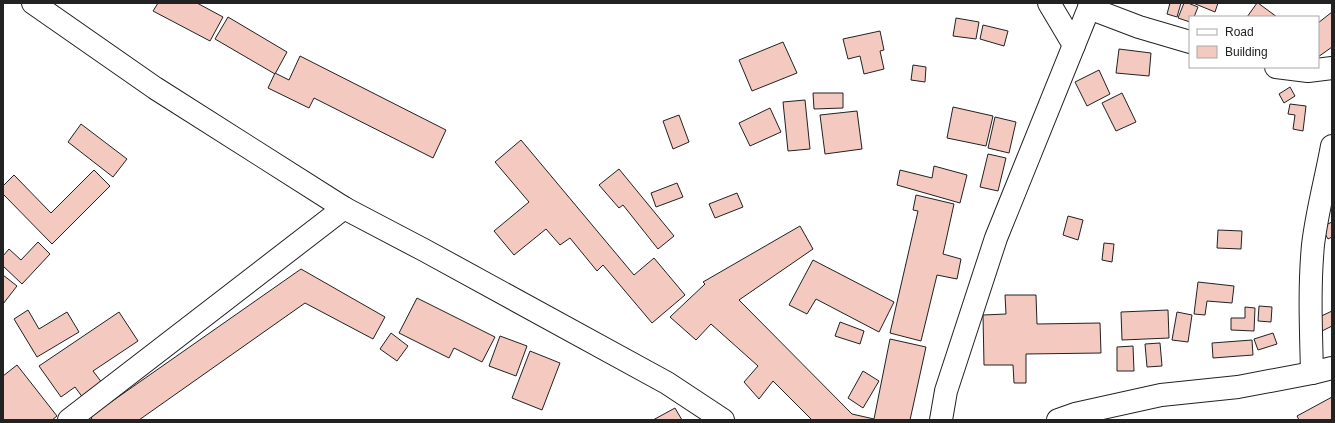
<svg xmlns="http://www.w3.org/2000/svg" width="1335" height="423" viewBox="0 0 1335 423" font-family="Helvetica,sans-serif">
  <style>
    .building { fill: #f3c9c0; stroke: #222 }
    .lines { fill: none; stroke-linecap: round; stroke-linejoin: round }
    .street-casing { stroke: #222; stroke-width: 24 }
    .secondary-casing { stroke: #222; stroke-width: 24 }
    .street { stroke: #fff; stroke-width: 22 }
    .secondary { stroke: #fff; stroke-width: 22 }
  </style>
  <rect width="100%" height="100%" fill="#fff"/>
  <g class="building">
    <path d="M158 3H197L223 17 210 41 153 11Z"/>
    <path d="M1170 3H1181L1177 17 1167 14Z"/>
    <path d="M1184 3H1188L1198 7 1194 17H1190V22L1178 18Z"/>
    <path d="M1193 3H1218L1215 12Z"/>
    <path d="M1257 3H1258L1277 17H1247Z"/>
    <path d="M1332 12V47L1318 57V23Z"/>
    <path d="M228 17 287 52 275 74 215 39Z"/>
    <path d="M956 18 979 22 976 39 953 36Z"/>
    <path d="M983 25 1008 31 1004 46 980 39Z"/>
    <path d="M880 31 884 50 880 51 884 69 864 74 860 56 848 59 843 39Z"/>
    <path d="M783 42 797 73 752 91 739 60Z"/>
    <path d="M1119 49 1151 53 1149 76 1116 73Z"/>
    <path d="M300 56 446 130 433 158 314 98 309 108 268 88 275 73 289 80Z"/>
    <path d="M913 65 926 67 925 82 911 80Z"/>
    <path d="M1099 70 1110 94 1087 106 1075 82Z"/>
    <path d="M1290 87 1295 96 1284 103 1279 94Z"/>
    <path d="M813 93H843V108L814 109Z"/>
    <path d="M1122 93 1136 122 1116 131 1102 103Z"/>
    <path d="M805 100 810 149 788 151 783 102Z"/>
    <path d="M1290 104 1306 106 1303 131 1293 129 1295 115 1288 114Z"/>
    <path d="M953 107 993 116 986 146 947 138Z"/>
    <path d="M770 108 781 132 750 146 739 123Z"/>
    <path d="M857 111 862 149 825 154 820 115Z"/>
    <path d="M679 115 689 142 673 149 663 121Z"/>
    <path d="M995 117 1016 122 1009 153 988 148Z"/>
    <path d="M81 124 127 159 113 177 68 142Z"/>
    <path d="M521 140 634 275 654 258 685 295 652 323 603 265 597 271 570 238 560 245 546 229 514 255 494 231 529 202 495 162Z"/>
    <path d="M988 154 1006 158 998 191 980 187Z"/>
    <path d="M934 166 967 175 960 203 897 185 900 170 932 178Z"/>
    <path d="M619 169 674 236 658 249 623 205 619 208 599 185Z"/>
    <path d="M94 170 110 186 52 244 3 194V186L14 175 51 213Z"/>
    <path d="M677 183 683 197 656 207 651 193Z"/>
    <path d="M737 193 743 207 715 218 709 204Z"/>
    <path d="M916 195 954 204 943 254 961 259 957 279 937 275 921 341 890 333 918 211 913 210Z"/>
    <path d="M1068 216 1083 220 1078 240 1063 235Z"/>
    <path d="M1332 222V237L1328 239 1321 227Z"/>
    <path d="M800 226 813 249 739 300 852 414 874 419 890 339 926 347 910 420H812L773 381 759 399 744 382 758 366 711 324 696 340 670 317 705 284 703 282Z"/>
    <path d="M1218 230 1242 231 1241 249 1217 248Z"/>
    <path d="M38 242 50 254 22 284 3 266V256L9 249 21 260Z"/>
    <path d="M1104 243 1114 244 1112 262 1102 260Z"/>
    <path d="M813 260 894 302 879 332 816 299 807 314 789 305Z"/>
    <path d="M301 269 385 317 373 339 305 303 139 420H92L91 416Z"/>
    <path d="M3 275 17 286 3 304Z"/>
    <path d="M1198 282 1234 286 1232 303 1207 301 1205 315 1194 314Z"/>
    <path d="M1005 295H1036L1037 324 1100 323 1101 353 1026 354V383H1014L1013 365H984L983 315 1006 314Z"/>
    <path d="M417 298 495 337 482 362 454 348 449 358 399 333Z"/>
    <path d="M1259 306 1272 307 1271 322 1258 321Z"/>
    <path d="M1245 307 1255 308 1254 331 1231 330V318H1245Z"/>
    <path d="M28 310 39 329 67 312 79 332 37 357 14 319Z"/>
    <path d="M1168 310 1169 338 1122 340 1121 312Z"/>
    <path d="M1332 311V326L1320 332 1315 319Z"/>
    <path d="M119 312 138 341 93 371 103 384 83 398 75 387 61 397 39 366Z"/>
    <path d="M1177 312 1192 315 1188 342 1172 340Z"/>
    <path d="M840 322 864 331 860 344 835 336Z"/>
    <path d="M391 333 408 346 397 361 380 349Z"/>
    <path d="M1273 333 1277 344 1258 350 1254 339Z"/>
    <path d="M500 336 527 346 516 376 489 366Z"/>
    <path d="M1252 340 1253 355 1213 358 1212 343Z"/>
    <path d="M1160 343 1162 366 1147 367 1145 344Z"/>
    <path d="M1133 346 1134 371H1117V347Z"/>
    <path d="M530 351 560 363 542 410 512 398Z"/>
    <path d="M17 365 57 416 52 420H5L3 418V376Z"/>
    <path d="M863 371 879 381 863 408 848 398Z"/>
    <path d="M1332 397V420H1299L1297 416Z"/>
    <path d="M675 408 682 420H653Z"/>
  </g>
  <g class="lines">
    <defs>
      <g id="street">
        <path d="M1049 3 1074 45"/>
        <path d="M1089 8 1139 27 1190 42"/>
        <path d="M1276 67 1308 71 1332 68"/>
        <path d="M1312 373C1311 330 1309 288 1313 245 1317 211 1326 179 1332 146"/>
        <path d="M69 420 344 208"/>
        <path d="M941 420 946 391 996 238 1091 3"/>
      </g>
      <g id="secondary">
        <path d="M33 3 155 88 344 208 424 250 667 383 723 420"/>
        <path d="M1058 420 1075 414 1161 395 1238 387 1312 373 1332 368"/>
      </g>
    </defs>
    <use href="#street" class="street-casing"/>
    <use href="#secondary" class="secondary-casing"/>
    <use href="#street" class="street"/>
    <use href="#secondary" class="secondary"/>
  </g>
  <rect width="1335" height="423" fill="none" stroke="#222222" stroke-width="8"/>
  <rect x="1189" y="16" width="130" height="52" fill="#ffffff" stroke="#a7a7a7"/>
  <rect x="1197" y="29" width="20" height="6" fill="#ffffff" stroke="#a7a7a7"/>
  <text x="1225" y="36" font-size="12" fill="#222222">Road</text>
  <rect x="1197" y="46" width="20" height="12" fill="#f3c9c0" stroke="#a7a7a7"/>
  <text x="1225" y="56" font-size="12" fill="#222222">Building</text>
</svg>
